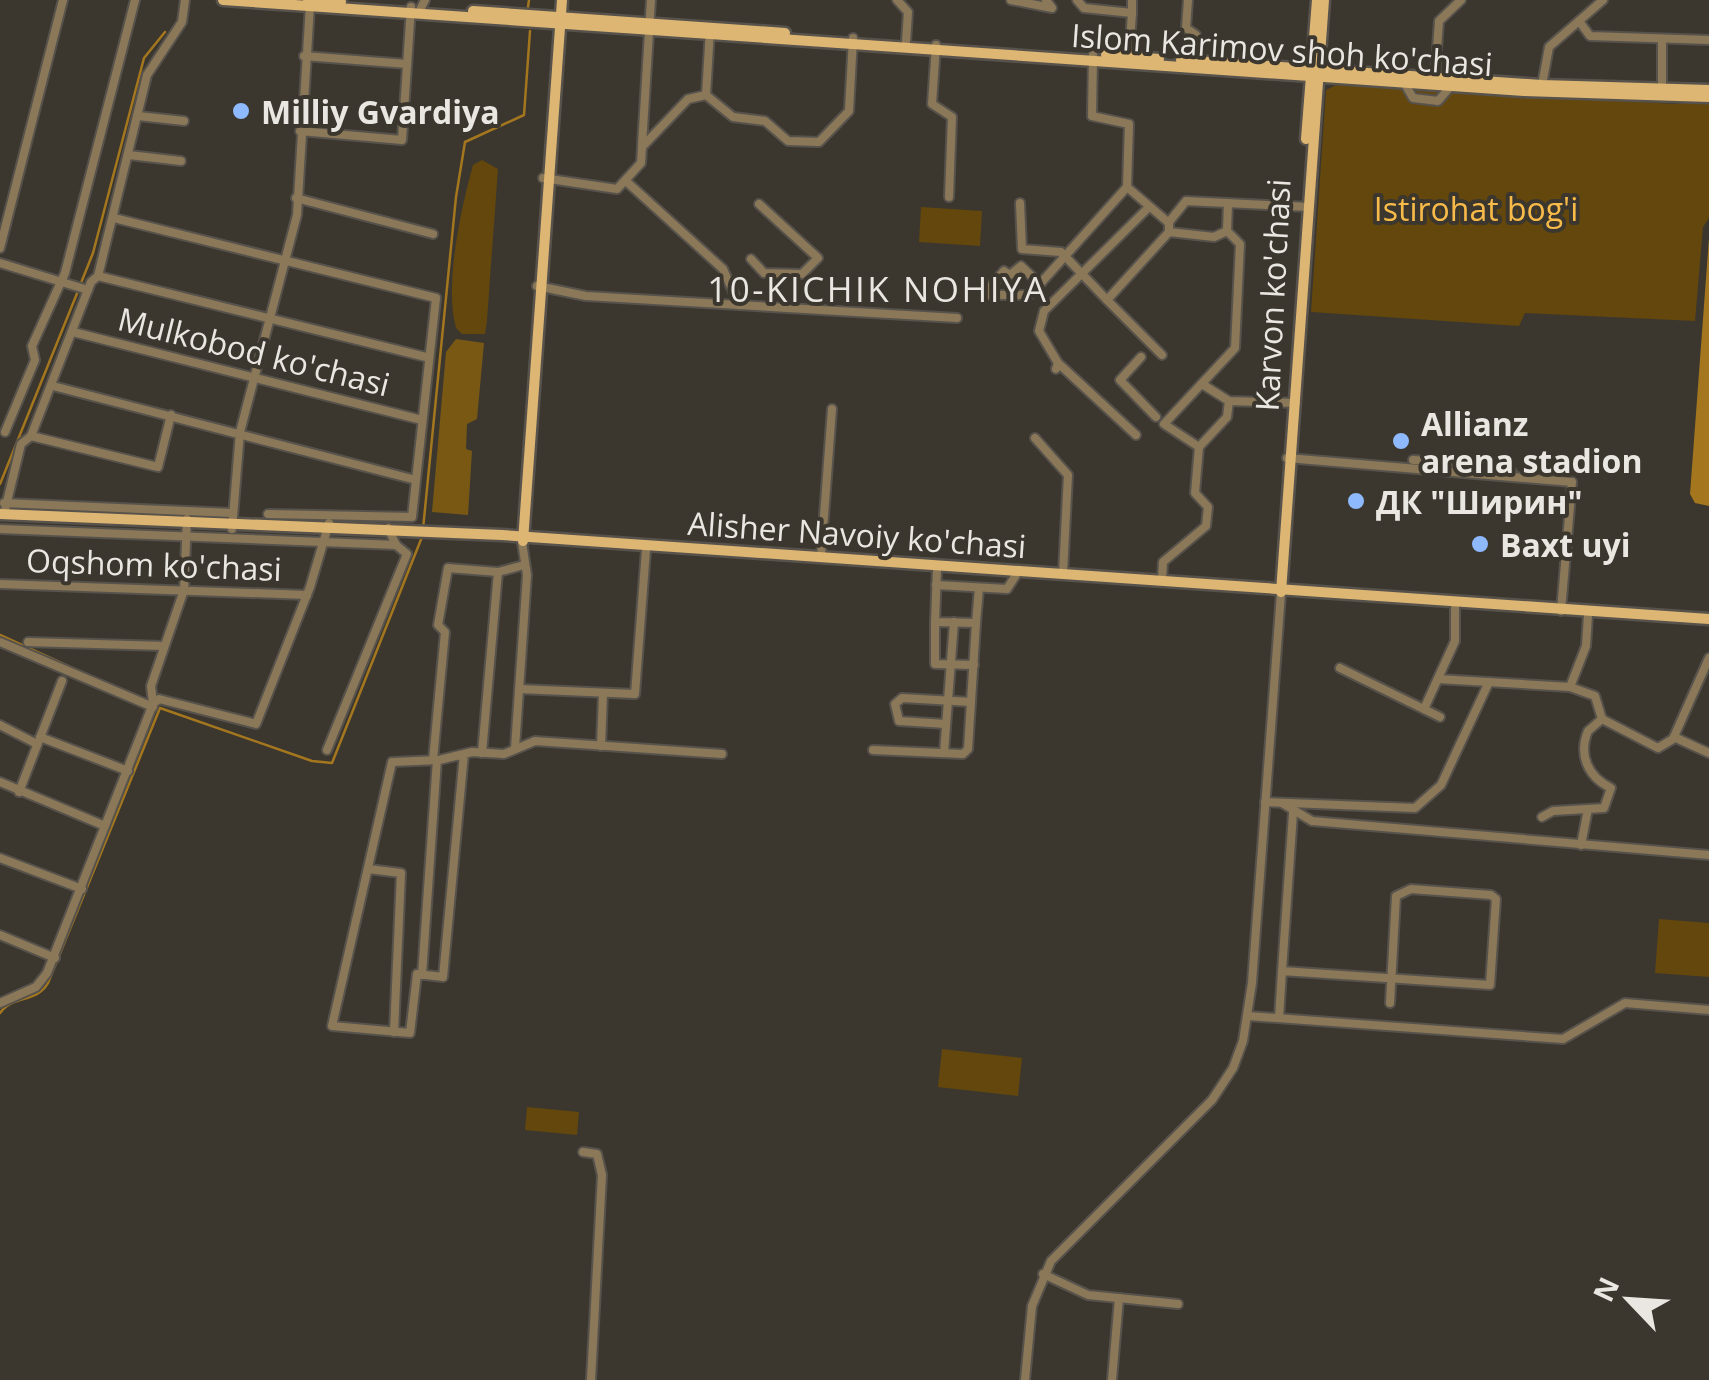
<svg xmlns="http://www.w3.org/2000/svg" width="1709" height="1380" viewBox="0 0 1709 1380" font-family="'Open Sans',sans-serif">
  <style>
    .green { fill: #63470d }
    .forest { fill: #795814 }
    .water { fill: #a4771e }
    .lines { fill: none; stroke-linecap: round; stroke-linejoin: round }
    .stream { stroke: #a4771e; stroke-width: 2.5 }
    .minor-casing { stroke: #57534c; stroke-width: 12 }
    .major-casing { stroke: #57534c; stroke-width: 15 }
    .minor { stroke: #8b7858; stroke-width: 8 }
    .major { stroke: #deb673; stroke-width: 10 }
    .poi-dot { fill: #8eb9fd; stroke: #3b372f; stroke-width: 4 }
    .labels { text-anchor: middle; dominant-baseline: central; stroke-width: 8; stroke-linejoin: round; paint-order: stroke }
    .street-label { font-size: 32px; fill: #eae7e2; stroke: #3b372f }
    .poi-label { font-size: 32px; font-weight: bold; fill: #eae7e2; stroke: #3b372f; text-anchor: start }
    .park-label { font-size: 32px; fill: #f8bb49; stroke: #3b372f }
    .neighbourhood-label { font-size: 35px; letter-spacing: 2.5px; fill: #eae7e2; stroke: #3b372f }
  </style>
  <rect width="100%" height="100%" fill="#3b372f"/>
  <g class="green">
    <path d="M1336 85 1675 104 1709 101V218L1703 227 1695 321 1525 313 1519 326 1311 312 1326 90Z"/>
    <path d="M482 160 498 169 487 320 485 334H462L456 328C444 285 461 208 473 165Z"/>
    <path d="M921 207 982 211 980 246 919 242Z"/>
    <path d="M1659 919 1709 923V977L1655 973Z"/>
    <path d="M942 1049 1022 1058 1018 1096 938 1087Z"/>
    <path d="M527 1107 579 1112 577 1135 525 1130Z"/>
  </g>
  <path class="forest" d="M456 339 484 343 477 419 467 424 466 449 472 451 468 515 432 512 446 352Z"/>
  <path class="water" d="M1709 238V506L1695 503 1690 494Z"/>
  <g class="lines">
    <g class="stream">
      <path d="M528 7 529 0"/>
      <path d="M81 283 93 253 144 58 165 32"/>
      <path d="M0 484 78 291"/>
      <path d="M423 529 456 197 465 142 524 115 530 31"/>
      <path d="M0 635 103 682"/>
      <path d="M115 687 134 694"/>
      <path d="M0 1013C12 995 37 1003 48 983L160 708 312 761 332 763 422 537"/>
    </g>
    <defs>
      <g id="minor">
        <path d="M897 0 908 12 906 42"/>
        <path d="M1011 0 1052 8 1046 0"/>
        <path d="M1077 0 1084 8 1132 13V0"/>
        <path d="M1188 0 1186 28 1196 35"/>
        <path d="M421 8 425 0"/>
        <path d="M1579 21 1590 36 1709 40"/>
        <path d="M936 45 932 104 952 117 949 197"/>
        <path d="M1093 55 1092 116 1129 124 1127 187 1169 223"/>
        <path d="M304 56 407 64"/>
        <path d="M1129 56 1132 13"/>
        <path d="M1435 77 1439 21 1461 0"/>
        <path d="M1402 79 1413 98 1438 101 1451 86"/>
        <path d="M1542 85 1549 47 1603 0"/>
        <path d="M1662 91V39"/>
        <path d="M706 95 733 117 765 121 788 141 819 142 849 111 853 38"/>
        <path d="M706 95 710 30"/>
        <path d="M138 116 184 121"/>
        <path d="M300 131 402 140 411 7"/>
        <path d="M642 145 651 0"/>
        <path d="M129 155 181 161"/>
        <path d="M543 178 617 189 641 163 642 147 688 99 706 95"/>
        <path d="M627 182 723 269 739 305"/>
        <path d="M296 198 433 234"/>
        <path d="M1020 203 1022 249 1061 252 1107 300"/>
        <path d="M114 218 436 298 412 517 268 514"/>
        <path d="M1169 232 1214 237 1227 231"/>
        <path d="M0 248 63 0"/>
        <path d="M751 259 764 273 802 274 818 258 759 204"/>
        <path d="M0 263 88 290"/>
        <path d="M1021 266 1040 284 1029 295H983L1004 271 1010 275Z"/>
        <path d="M98 276 426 357"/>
        <path d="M1040 284 1127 187"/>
        <path d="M537 286 586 296 957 318"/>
        <path d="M73 332 422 420"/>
        <path d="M1162 355 1107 300 1169 232V222L1186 201 1309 207"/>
        <path d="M1141 357 1120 380 1156 417"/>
        <path d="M1058 363 1136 435"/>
        <path d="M1056 369 1058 363 1039 331 1044 311 1149 207"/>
        <path d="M1202 384 1229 401 1296 403"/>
        <path d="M53 386 416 480"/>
        <path d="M5 432 35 360 32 346 65 273 135 0"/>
        <path d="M31 436 158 467 171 415"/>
        <path d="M1035 438 1068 475 1063 573"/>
        <path d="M1199 447 1164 424 1235 348 1240 244 1227 231 1228 203"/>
        <path d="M1287 458 1572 482 1561 611"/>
        <path d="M1413 460 1499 465 1512 472"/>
        <path d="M1467 501 1568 511"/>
        <path d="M4 503 232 513"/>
        <path d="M4 514 21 444 31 436 91 282 98 276 147 75 182 22 185 0"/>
        <path d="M0 529 396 545"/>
        <path d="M232 529 240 432 297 215 310 5"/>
        <path d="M821 556 832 409"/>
        <path d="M1162 580 1163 562 1206 526 1208 507 1195 493 1199 447 1227 417 1229 401"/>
        <path d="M0 584 307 595"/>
        <path d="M936 585 1007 589 1016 575"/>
        <path d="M1588 615 1586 646 1570 687 1595 696 1602 719"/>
        <path d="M935 622V664L974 665"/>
        <path d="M976 623 979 588"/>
        <path d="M0 642 153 707"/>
        <path d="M28 642 164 646"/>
        <path d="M1340 668 1440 717"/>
        <path d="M1438 679 1570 687"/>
        <path d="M519 689 635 694 646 550"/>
        <path d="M153 704 151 686 184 590 187 519"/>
        <path d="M1424 709 1455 641V601"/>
        <path d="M946 724 899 721 895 704 902 698 971 702"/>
        <path d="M0 725 37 744"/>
        <path d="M40 737 128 771"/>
        <path d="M1674 737 1709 753"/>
        <path d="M601 746 603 694"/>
        <path d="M515 748 527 575 522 542"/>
        <path d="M327 750 407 554 396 545 388 528"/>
        <path d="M873 750 963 754 968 749 976 623 935 622 937 569"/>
        <path d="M482 753 498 572"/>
        <path d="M944 753 954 622"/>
        <path d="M464 754 443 977 417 974 410 1033 332 1026 392 762 439 760 472 752 504 754 535 741 722 754"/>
        <path d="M433 760 445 632 438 625 448 568 498 572 524 565"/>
        <path d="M0 782 105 826"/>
        <path d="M19 792 62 681"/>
        <path d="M1265 802 1415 808 1441 785 1489 682"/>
        <path d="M1282 803 1312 821 1709 855"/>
        <path d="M1542 817 1553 811 1604 808 1611 788C1588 777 1578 755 1588 731L1602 719 1658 748 1673 739 1709 658"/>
        <path d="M1581 845 1588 809"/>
        <path d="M0 858 82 889"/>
        <path d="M368 869 401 873 394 1032"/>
        <path d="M0 935 55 958"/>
        <path d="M1282 971 1293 813"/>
        <path d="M422 975 437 760"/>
        <path d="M0 1003 36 987 47 973 153 704 159 699 256 724 310 587 329 523"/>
        <path d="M1248 1016 1563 1039 1625 1003 1709 1010"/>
        <path d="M1279 1018 1282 971 1490 985 1496 899 1491 895 1411 889 1396 896 1390 1003"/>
        <path d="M583 1152 597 1154 602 1175 591 1380"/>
        <path d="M1043 1274 1088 1295 1178 1304"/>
        <path d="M1025 1380 1032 1306 1051 1261 1212 1100 1233 1068 1243 1041 1252 983 1281 593"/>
        <path d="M1112 1380 1119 1298"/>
      </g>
      <g id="major">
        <path d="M223 0 1524 91 1709 97"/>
        <path d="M308 0 341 2"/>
        <path d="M473 11 785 33"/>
        <path d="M1106 55 1159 59"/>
        <path d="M1181 60 1542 85 1709 90"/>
        <path d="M1306 139 1317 0"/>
        <path d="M0 514 502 535 1709 619"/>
        <path d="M523 541 562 0"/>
        <path d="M1281 592 1324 0"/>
      </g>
    </defs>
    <use href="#minor" class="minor-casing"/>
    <use href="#major" class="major-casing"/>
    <use href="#minor" class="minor"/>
    <use href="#major" class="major"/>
  </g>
  <g class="poi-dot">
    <circle cx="241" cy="111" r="10"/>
    <circle cx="1401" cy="441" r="10"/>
    <circle cx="1356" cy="501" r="10"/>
    <circle cx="1480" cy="544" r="10"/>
  </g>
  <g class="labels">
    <g class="street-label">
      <text transform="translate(1282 49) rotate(4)">Islom Karimov shoh ko'chasi</text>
      <text transform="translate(1272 295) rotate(-87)">Karvon ko'chasi</text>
      <text transform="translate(254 351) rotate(14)">Mulkobod ko'chasi</text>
      <text transform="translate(857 534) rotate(4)">Alisher Navoiy ko'chasi</text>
      <text transform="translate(154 564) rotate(2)">Oqshom ko'chasi</text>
    </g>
    <g class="poi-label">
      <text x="261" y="111">Milliy Gvardiya</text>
      <text x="1421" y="423">Allianz<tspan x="1421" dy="37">arena stadion</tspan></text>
      <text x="1376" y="501">ДК "Ширин"</text>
      <text x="1500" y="544">Baxt uyi</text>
    </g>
    <g class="park-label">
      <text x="1476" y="208">Istirohat bog'i</text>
    </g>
    <g class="neighbourhood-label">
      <text x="878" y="288">10-KICHIK NOHIYA</text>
    </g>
  </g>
  <g transform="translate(1629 1300) rotate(295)" stroke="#3b372f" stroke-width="8" paint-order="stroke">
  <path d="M0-8L18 38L0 25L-18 38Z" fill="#eae7e2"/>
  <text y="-15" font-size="28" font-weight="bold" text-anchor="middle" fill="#eae7e2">N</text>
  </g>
</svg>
